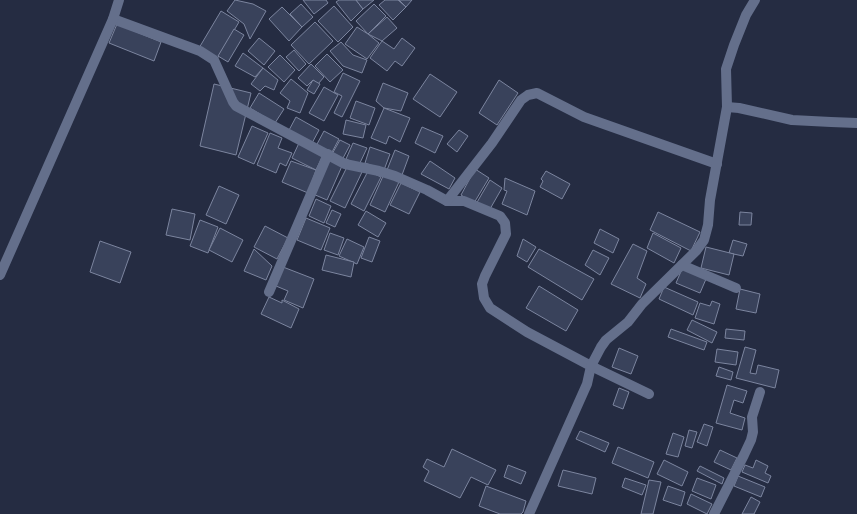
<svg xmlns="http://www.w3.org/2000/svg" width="857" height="514" viewBox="0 0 857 514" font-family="'Public Sans',sans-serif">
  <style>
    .building { fill: #39425b; stroke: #7c859f }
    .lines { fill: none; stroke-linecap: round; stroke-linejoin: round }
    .minor { stroke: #646f8b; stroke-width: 10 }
  </style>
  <rect width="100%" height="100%" fill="#252c42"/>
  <g class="building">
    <path d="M235 0 253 4 266 11 250 39 244 24 227 11Z"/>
    <path d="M303 0H326L328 3 314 14Z"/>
    <path d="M339 0H356L363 9 351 21 336 2Z"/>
    <path d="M356 0H374L363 9Z"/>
    <path d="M385 0H398L406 7 393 20 379 5Z"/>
    <path d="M399 0H412L406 7Z"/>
    <path d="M301 4 313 17 302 27 290 14Z"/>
    <path d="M374 4 386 16 368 34 356 21Z"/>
    <path d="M334 6 353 27 338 42 318 21Z"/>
    <path d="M282 7 302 27 289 41 269 19Z"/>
    <path d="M221 11 239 22 217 59 199 48Z"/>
    <path d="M387 17 397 28 382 41 368 34Z"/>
    <path d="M315 22 333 41 309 64 291 45Z"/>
    <path d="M117 24 161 42 154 61 109 43Z"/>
    <path d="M357 27 368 34 379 43 367 59 345 44Z"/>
    <path d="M234 29 244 35 228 62 218 56Z"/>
    <path d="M259 38 275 51 264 65 248 51Z"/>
    <path d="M402 38 415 48 402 66 395 61 387 71 370 58 382 41 394 49Z"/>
    <path d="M341 42 353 55 367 60 362 73 343 66 330 51Z"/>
    <path d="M294 50 306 64 299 71 286 57Z"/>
    <path d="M243 53 263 68 255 77 235 66Z"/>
    <path d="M327 54 343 70 330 82 315 66Z"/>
    <path d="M280 55 295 70 284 82 268 67Z"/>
    <path d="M311 64 324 77 318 84 313 80 307 86 298 78Z"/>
    <path d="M263 68 278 80 274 90 265 86 260 91 251 84Z"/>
    <path d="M343 73 360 81 342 117 334 113 342 96 334 92Z"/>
    <path d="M430 74 457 92 440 117 413 99Z"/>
    <path d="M291 79 308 93 300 113 287 108 290 101 280 93Z"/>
    <path d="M313 80 320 84 314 94 307 90Z"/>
    <path d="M499 80 518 93 497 125 479 113Z"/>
    <path d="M383 83 408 93 401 111 384 108 376 101Z"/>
    <path d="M214 84 251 93 236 155 200 146Z"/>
    <path d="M324 87 338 95 324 121 309 113Z"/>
    <path d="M259 93 284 109 275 123 250 108Z"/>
    <path d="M356 101 375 108 369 125 350 118Z"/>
    <path d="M384 108 410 118 400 142 389 136 386 144 371 138Z"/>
    <path d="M296 117 319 130 311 145 288 132Z"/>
    <path d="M346 120 366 125 363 138 343 134Z"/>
    <path d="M252 126 268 133 254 164 238 157Z"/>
    <path d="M422 127 443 136 435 153 415 143Z"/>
    <path d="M459 130 468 136 457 152 447 144Z"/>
    <path d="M324 131 339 139 331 154 316 146Z"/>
    <path d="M270 133 282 138 278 148 292 153 286 166 280 163 276 173 257 165Z"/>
    <path d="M340 140 350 145 342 160 332 154Z"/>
    <path d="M299 143 323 155 316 170 292 158Z"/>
    <path d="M353 143 367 148 359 165 346 159Z"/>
    <path d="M370 147 390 154 384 170 365 163Z"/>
    <path d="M395 150 409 156 402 175 387 170Z"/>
    <path d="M328 159 342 166 327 200 313 194Z"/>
    <path d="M291 161 316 170 308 193 282 182Z"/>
    <path d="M430 161 455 178 449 189 421 174Z"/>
    <path d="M348 165 362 172 345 208 330 201Z"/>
    <path d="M475 169 489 178 474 203 461 195Z"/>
    <path d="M368 171 381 177 364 211 351 204Z"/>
    <path d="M546 171 570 184 562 199 540 187 543 181 541 179Z"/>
    <path d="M384 174 399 182 385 212 370 205Z"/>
    <path d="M505 178 535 191 527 215 502 204 507 191 504 190Z"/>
    <path d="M490 180 502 188 490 209 476 204Z"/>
    <path d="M401 183 420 192 409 214 390 205Z"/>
    <path d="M219 186 239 195 226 224 206 215Z"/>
    <path d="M316 199 331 206 324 223 309 216Z"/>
    <path d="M172 209 195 214 190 240 166 235Z"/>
    <path d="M332 210 341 214 335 227 326 223Z"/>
    <path d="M366 211 386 223 378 237 358 225Z"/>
    <path d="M658 212 700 232 691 251 650 230Z"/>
    <path d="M740 212 752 213 751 225H739Z"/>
    <path d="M306 218 330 228 321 250 297 240Z"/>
    <path d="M200 220 218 227 208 253 190 246Z"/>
    <path d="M265 226 288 238 277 259 254 247Z"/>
    <path d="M220 228 243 240 232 262 209 250Z"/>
    <path d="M600 229 619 239 613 253 594 243Z"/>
    <path d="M330 233 344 238 338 255 324 250Z"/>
    <path d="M653 233 681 248 674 263 647 248Z"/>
    <path d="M369 237 380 241 372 262 361 258Z"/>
    <path d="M347 239 364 247 357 264 339 256Z"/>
    <path d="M523 239 536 247 527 262 517 256Z"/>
    <path d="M733 240 747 244 743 256 729 253Z"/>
    <path d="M100 241 131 252 120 283 90 272Z"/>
    <path d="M633 244 647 251 637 278 646 284 640 298 611 284Z"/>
    <path d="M706 247 734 254 729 275 701 268Z"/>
    <path d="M254 249 272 266 266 280 244 271Z"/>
    <path d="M539 249 594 279 582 300 528 267Z"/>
    <path d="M593 250 609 258 600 275 585 265Z"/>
    <path d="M326 255 354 262 351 277 322 270Z"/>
    <path d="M283 267 314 279 303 308 284 300 288 291 276 286Z"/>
    <path d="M682 269 706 279 700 293 676 283Z"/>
    <path d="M539 286 578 310 566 331 526 308Z"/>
    <path d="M664 287 698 302 693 315 659 299Z"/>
    <path d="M740 289 760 294 756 313 736 309Z"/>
    <path d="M269 297 282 303V300L299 309 291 328 261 314Z"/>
    <path d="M712 301 720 304 714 324 695 318 700 303 710 306Z"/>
    <path d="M692 320 717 332 712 343 687 330Z"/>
    <path d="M671 329 707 342 704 350 668 337Z"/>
    <path d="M726 329 745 331 744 340 725 338Z"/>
    <path d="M745 347 756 350 750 373 756 374 758 365 779 370 775 388 736 378Z"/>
    <path d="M619 348 638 356 631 374 612 367Z"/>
    <path d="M717 349 738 352 736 365 715 362Z"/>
    <path d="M719 367 733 372 731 380 716 376Z"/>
    <path d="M727 385 747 391 743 403 734 400 730 413 745 418 742 430 716 423Z"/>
    <path d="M619 388 629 392 623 409 613 405Z"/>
    <path d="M704 424 713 427 707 446 697 442Z"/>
    <path d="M689 430 697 432 692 448 685 446Z"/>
    <path d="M580 431 609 443 605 452 576 439Z"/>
    <path d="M673 433 684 437 678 457 666 454Z"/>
    <path d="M618 447 654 462 648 478 612 463Z"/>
    <path d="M452 449 496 470 488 485 471 477 460 498 424 481 429 471 423 467 427 459 444 467Z"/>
    <path d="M720 450 737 458 731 470 714 462Z"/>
    <path d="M664 460 688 472 682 486 657 474Z"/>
    <path d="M756 460 768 466 765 473 771 476 768 483 742 472 745 465 753 468Z"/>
    <path d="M508 465 526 472 521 484 504 477Z"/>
    <path d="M700 466 724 478 722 484 697 471Z"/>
    <path d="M563 470 596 478 592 494 558 486Z"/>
    <path d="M738 476 765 487 761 497 734 486Z"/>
    <path d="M625 478 646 485 642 495 622 487Z"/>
    <path d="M697 478 716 485 711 499 692 491Z"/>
    <path d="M649 480 661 482 653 514H641Z"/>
    <path d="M486 486 526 501 523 512 521 514H500L479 506Z"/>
    <path d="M668 486 685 492 681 506 663 500Z"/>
    <path d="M691 494 712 504 707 514 687 504Z"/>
    <path d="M751 497 760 502 754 514H742Z"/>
  </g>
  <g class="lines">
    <g class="minor">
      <path d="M113 19 200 51 214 60 233 102 236 106 345 164 379 171 395 176 427 190 447 201H464L500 216 505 223 506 234 485 276 482 284 484 298 490 308 527 332 591 366 587 384 529 514"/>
      <path d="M727 107 739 108 792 120 831 122 857 123"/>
      <path d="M447 201 492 143 521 100 528 95 537 93 584 117 717 164"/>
      <path d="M682 265 736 288"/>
      <path d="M0 275 113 19 119 0"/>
      <path d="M269 292 328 154"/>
      <path d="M649 394 591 366 601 347 606 340 628 322 642 304 696 251 704 240 708 225 710 200 727 107 726 69 734 45 746 15 755 0"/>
      <path d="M714 514 744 455 751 440 753 432 752 417 760 392"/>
    </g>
  </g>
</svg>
